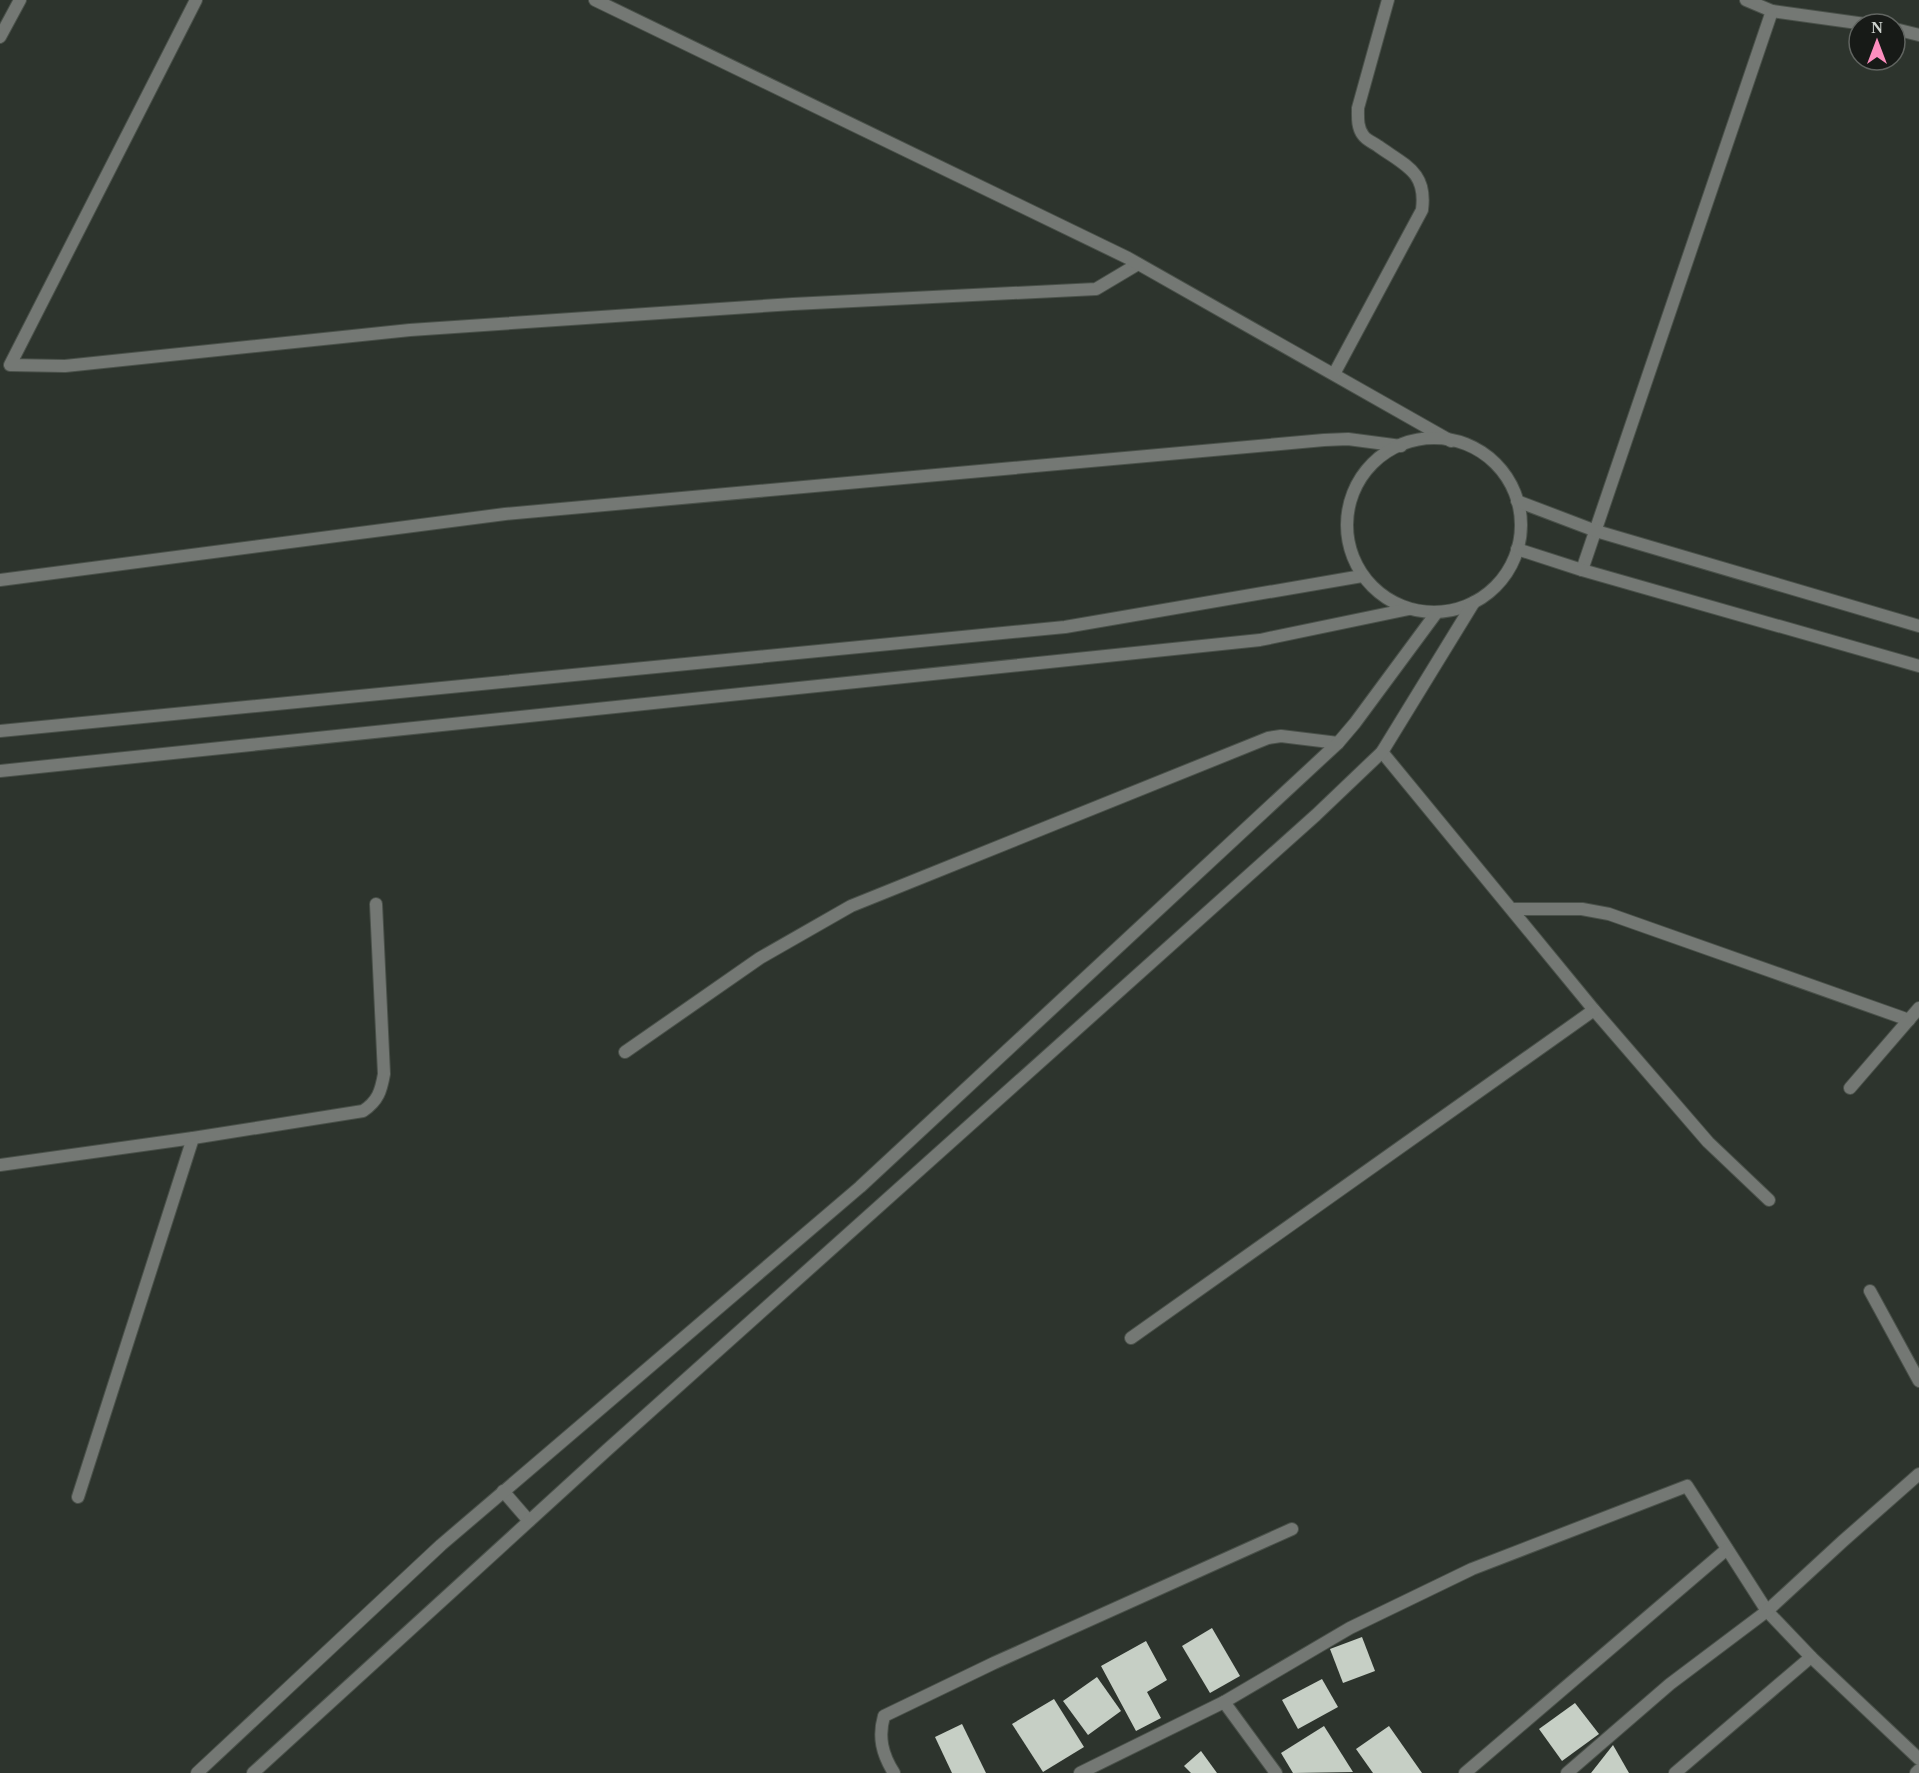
<svg xmlns="http://www.w3.org/2000/svg" width="1919" height="1773" viewBox="0 0 1919 1773" font-family="Georgia,serif">
  <style>
    .building { fill: #c6cfc5 }
    .lines { fill: none; stroke-linecap: round; stroke-linejoin: round }
    .service-casing { stroke: #4a514a; stroke-width: 14 }
    .minor-casing { stroke: #4a514a; stroke-width: 14 }
    .tertiary-casing { stroke: #4a514a; stroke-width: 14 }
    .service { stroke: #747874; stroke-width: 12 }
    .minor { stroke: #747874; stroke-width: 12 }
    .tertiary { stroke: #747874; stroke-width: 12 }
  </style>
  <rect width="100%" height="100%" fill="#2d342d"/>
  <g class="building">
    <path d="M1212 1628 1240 1676 1210 1693 1182 1646Z"/>
    <path d="M1362 1637 1375 1671 1343 1683 1330 1649Z"/>
    <path d="M1146 1641 1167 1680 1147 1692 1161 1718 1136 1731 1101 1666Z"/>
    <path d="M1097 1677 1121 1711 1088 1735 1063 1701Z"/>
    <path d="M1322 1679 1338 1707 1298 1729 1282 1700Z"/>
    <path d="M1054 1699 1084 1747 1043 1772 1012 1724Z"/>
    <path d="M1575 1703 1599 1734 1562 1761 1539 1729Z"/>
    <path d="M962 1724 986 1773H952L935 1737Z"/>
    <path d="M1324 1726 1353 1772 1293 1773 1281 1753Z"/>
    <path d="M1389 1726 1422 1773H1373L1356 1749Z"/>
    <path d="M1613 1745 1629 1773H1591Z"/>
    <path d="M1201 1751 1217 1773H1191L1184 1766Z"/>
  </g>
  <g class="lines">
    <defs>
      <g id="service">
        <path d="M625 1052 760 958 851 906 1268 738 1281 736 1338 743"/>
        <path d="M0 1165 193 1138 363 1111C378 1101 381 1091 384 1074L376 904"/>
        <path d="M78 1497 193 1138"/>
      </g>
      <g id="minor">
        <path d="M196 0 10 365 65 366 410 330 793 304 1096 289 1138 264"/>
        <path d="M595 0 1128 258 1451 441"/>
        <path d="M1746 0 1772 11"/>
        <path d="M1895 29 1919 35"/>
        <path d="M0 37 20 0"/>
        <path d="M1334 374 1422 210C1427 172 1406 166 1378 146 1374 143 1366 140 1363 135 1357 127 1358 117 1358 108L1388 0"/>
        <path d="M1582 570 1772 11 1865 24"/>
        <path d="M0 580 505 514 1324 440 1348 439 1401 446"/>
        <path d="M1382 752 1594 1010 1708 1142 1769 1200"/>
        <path d="M1512 909H1582L1609 914 1909 1020"/>
        <path d="M1850 1088 1919 1008"/>
        <path d="M1870 1291 1919 1381"/>
        <path d="M1131 1338 1594 1010"/>
        <path d="M894 1773C882 1754 878 1737 884 1716L994 1663 1292 1529"/>
        <path d="M1080 1773 1224 1702"/>
        <path d="M1276 1773 1224 1702 1350 1628 1472 1569 1687 1486 1767 1611 1811 1657 1919 1759"/>
        <path d="M1465 1773 1727 1549"/>
        <path d="M1567 1773 1670 1684 1767 1611 1843 1541 1919 1474"/>
        <path d="M1675 1773 1811 1657"/>
        <path d="M1916 1773 1919 1770"/>
      </g>
      <g id="tertiary">
        <circle cx="1434" cy="525" r="87"/>
        <path d="M1517 501 1596 531 1919 626"/>
        <path d="M1517 549 1582 570 1919 666"/>
        <path d="M0 731 1065 627 1362 576"/>
        <path d="M0 771 1260 640 1409 609"/>
        <path d="M503 1491 529 1521"/>
        <path d="M197 1773 441 1545 860 1187 1338 743 1355 723 1437 612"/>
        <path d="M253 1773 607 1450 1316 815 1382 752 1474 602"/>
      </g>
    </defs>
    <use href="#service" class="service-casing"/>
    <use href="#minor" class="minor-casing"/>
    <use href="#tertiary" class="tertiary-casing"/>
    <use href="#service" class="service"/>
    <use href="#minor" class="minor"/>
    <use href="#tertiary" class="tertiary"/>
  </g>
  <g transform="translate(1877 42)"><circle r="28" fill="#171a17" stroke="#606460" stroke-width="1.5"/>
  <path d="M0-4.5L10 22L0 15L-10 22Z" fill="#fd8ebf"/>
  <text y="-9" font-size="16" font-weight="bold" text-anchor="middle" fill="#ced3ce">N</text>
  </g>
</svg>
